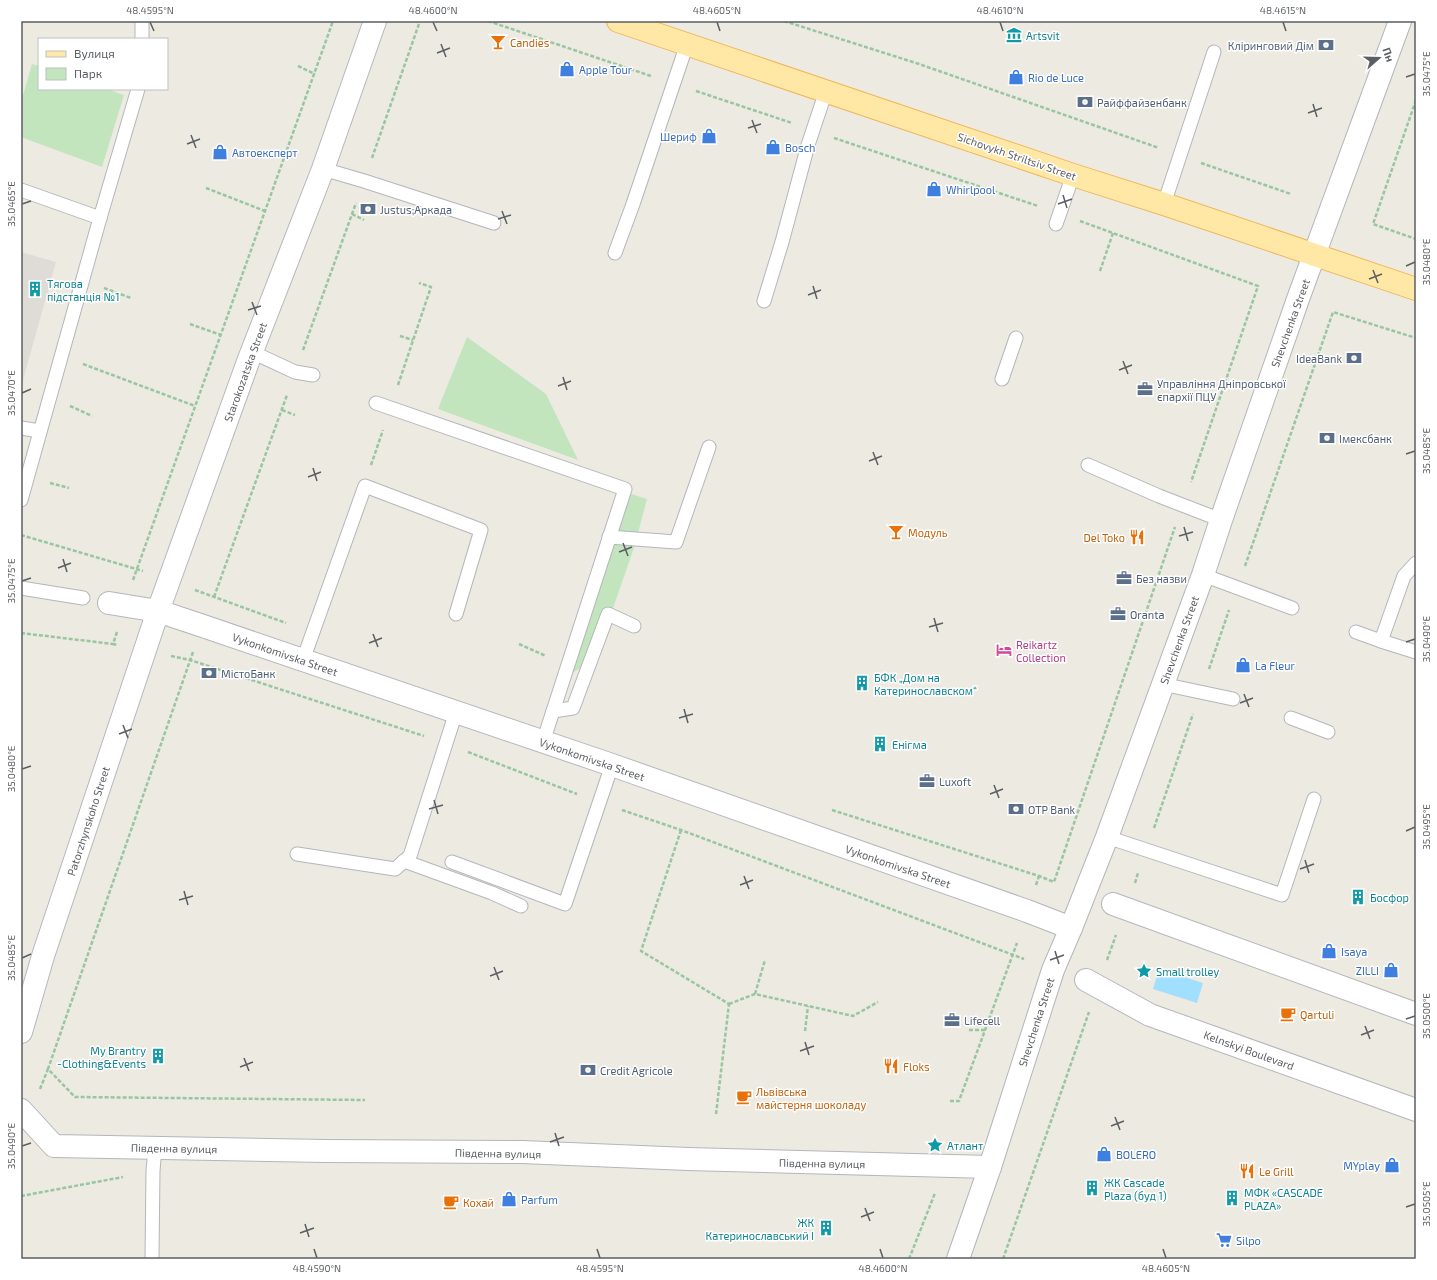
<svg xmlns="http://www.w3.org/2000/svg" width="1437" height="1280" viewBox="0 0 1437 1280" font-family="'Exo 2',sans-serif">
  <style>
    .industrial { fill: #dfdcd7 }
    .green { fill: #c2e5be }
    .water { fill: #a1dfff }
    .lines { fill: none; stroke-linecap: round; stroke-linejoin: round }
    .lane-casing { stroke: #b3b6ba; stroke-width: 15 }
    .street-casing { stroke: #b3b6ba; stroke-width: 24 }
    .secondary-casing { stroke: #b4b8bd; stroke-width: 24 }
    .primary-casing { stroke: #f1b758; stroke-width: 24 }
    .path { stroke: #98c6a0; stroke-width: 2.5; stroke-dasharray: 4 2; stroke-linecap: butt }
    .lane { stroke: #fff; stroke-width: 13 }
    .street { stroke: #fff; stroke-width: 22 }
    .secondary { stroke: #fff; stroke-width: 22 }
    .primary { stroke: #ffe8a6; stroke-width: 22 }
    .ticks { fill: none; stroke: #5b5f63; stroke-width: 1.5 }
    .labels { text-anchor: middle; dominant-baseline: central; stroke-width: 3; stroke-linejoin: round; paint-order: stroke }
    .culture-label { font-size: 11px; fill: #0d838f; stroke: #fff; text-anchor: start }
    .food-label { font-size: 11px; fill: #c56008; stroke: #fff; text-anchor: start }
    .service-label { font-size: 11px; fill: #4e5e75; stroke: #fff; text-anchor: start }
    .shop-label { font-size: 11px; fill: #366cbe; stroke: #fff; text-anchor: start }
    .street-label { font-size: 11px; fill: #5b5f63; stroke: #fff }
    .hotel-label { font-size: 11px; fill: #b23c85; stroke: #fff; text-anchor: start }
    .neatline { fill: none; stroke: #5b5f63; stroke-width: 1.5 }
    .ticks-label { font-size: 10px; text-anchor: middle; fill: #5b5f63 }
  </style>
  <rect width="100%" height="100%" fill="#edeae2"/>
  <path class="industrial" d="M21 252 56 262 21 387Z"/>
  <g class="green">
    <path d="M32 64 39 66V89H107L124 95 102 167 21 137V102Z"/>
    <path d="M467 337 546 394 578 460 438 409Z"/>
    <path d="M628 493 647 499 638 533 614 532Z"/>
    <path d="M612 540 636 542 612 611 585 665 566 677Z"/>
  </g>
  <path class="water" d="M1159 969 1203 983 1197 1003 1153 989Z"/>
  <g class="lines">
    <defs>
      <g id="lane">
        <path d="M142 39V21"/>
        <path d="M323 169 364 181 494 223"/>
        <path d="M21 190 100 218 21 500"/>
        <path d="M1164 204 1214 52"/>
        <path d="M100 218 138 89"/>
        <path d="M1056 224 1073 175"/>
        <path d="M615 253 633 204 687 44"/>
        <path d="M764 301 782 242 808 145 826 91"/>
        <path d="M252 352 295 372 313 375"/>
        <path d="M1002 379 1016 338"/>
        <path d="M376 403 625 489 543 742"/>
        <path d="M21 428 40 431"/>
        <path d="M1088 465 1159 496 1221 520"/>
        <path d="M609 537 676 542 709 447"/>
        <path d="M1203 575 1292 608"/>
        <path d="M21 588 83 598"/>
        <path d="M1356 632 1381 641 1404 576 1416 563"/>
        <path d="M1381 641 1416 652"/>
        <path d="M303 660 365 486 481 530 456 614"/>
        <path d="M1162 684 1233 699"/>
        <path d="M553 711 573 708 608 614 634 626"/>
        <path d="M1291 718 1328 732"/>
        <path d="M1107 837 1282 895 1314 799"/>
        <path d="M297 854 395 869 410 856 456 712"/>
        <path d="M404 861 492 893 521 906"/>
        <path d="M452 862 565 904 612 765"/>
        <path d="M152 1257 153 1171 155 1147"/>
      </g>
      <g id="street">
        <path d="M109 603 158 611 203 626 612 765 1027 911 1071 928"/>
        <path d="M1113 904 1416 1014"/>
        <path d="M1086 980 1150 1015 1416 1110"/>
        <path d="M21 1110 54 1146 326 1151 522 1152 688 1159 990 1167"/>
        <path d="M958 1259 990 1167 1053 970 1071 928 1107 837 1203 575 1221 520 1298 299 1400 21"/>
      </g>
      <path id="secondary" d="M21 1032 43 956 158 611 249 359 323 169 375 21"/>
      <path id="primary" d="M618 21 1073 175 1164 204 1416 289"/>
    </defs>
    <use href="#lane" class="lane-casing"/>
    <use href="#street" class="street-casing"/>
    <use href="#secondary" class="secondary-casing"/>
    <use href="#primary" class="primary-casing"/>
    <g class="path">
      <path d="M488 21 651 76"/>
      <path d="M784 21 919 64 1159 148"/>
      <path d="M298 66 315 74"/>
      <path d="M696 91 792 123"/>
      <path d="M1416 100 1373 224 1416 239"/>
      <path d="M834 138 1038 206"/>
      <path d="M372 158 420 21"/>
      <path d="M1201 163 1291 194"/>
      <path d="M206 188 265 211"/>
      <path d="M352 214 364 220"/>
      <path d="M1080 221 1258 286 1191 482"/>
      <path d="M1100 271 1113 233"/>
      <path d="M104 288 131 298"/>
      <path d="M190 324 221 335"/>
      <path d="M400 336 413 340"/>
      <path d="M303 350 356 203"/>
      <path d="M83 364 195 406"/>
      <path d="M398 385 431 287 419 283"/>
      <path d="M70 406 92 416"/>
      <path d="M282 410 295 415"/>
      <path d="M371 465 383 430"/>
      <path d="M50 483 69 488"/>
      <path d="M21 535 143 571"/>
      <path d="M1245 566 1333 312 1416 338"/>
      <path d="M133 580 333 21"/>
      <path d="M195 590 286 623"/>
      <path d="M214 597 287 395"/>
      <path d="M117 632 113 644 118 645"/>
      <path d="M21 633 113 644"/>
      <path d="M519 644 546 656"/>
      <path d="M193 652 48 1069 75 1097 365 1100"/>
      <path d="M171 656 190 660 424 736"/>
      <path d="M1209 669 1229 610"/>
      <path d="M468 752 577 794"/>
      <path d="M622 810 681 830 1024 959"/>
      <path d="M832 810 1039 876 1054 882 1175 527"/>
      <path d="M1154 828 1193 714"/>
      <path d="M681 830 641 951 729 1004"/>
      <path d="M1135 883 1138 873"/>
      <path d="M1036 885 1039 876"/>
      <path d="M1107 960 1116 935"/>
      <path d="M755 994 765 960"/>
      <path d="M729 1004 755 994 853 1016 878 1002"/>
      <path d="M969 1030H985"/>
      <path d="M805 1031 808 1006"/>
      <path d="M40 1089 48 1069"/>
      <path d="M950 1101H959L1017 943"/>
      <path d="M716 1114 729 1004"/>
      <path d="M21 1196 123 1177"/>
      <path d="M687 1258V1259"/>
      <path d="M909 1259 935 1193"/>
      <path d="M1003 1259 1089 1012"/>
    </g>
    <use href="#lane" class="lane"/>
    <use href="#street" class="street"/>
    <use href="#secondary" class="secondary"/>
    <use href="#primary" class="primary"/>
  </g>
  <path class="ticks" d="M150 22 154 31M433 22 437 31M717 22 720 31M1000 22 1003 31M1283 22 1286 31M441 44 446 57M437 53 450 48M1406 77 1415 74M1313 104 1317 117M1308 113 1322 108M752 120 757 133M748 128 761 124M191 135 196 148M187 144 200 139M1063 195 1067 208M22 204 31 201M1058 204 1072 199M502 211 507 224M498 219 511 215M1406 266 1415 262M1373 270 1378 283M1369 279 1382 274M813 286 817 299M808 295 821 290M252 302 257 315M248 310 261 306M1123 361 1128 374M1119 370 1132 365M563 377 567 390M558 386 571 381M22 393 31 389M873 452 878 465M1406 454 1415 451M869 461 882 456M313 468 317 481M308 477 321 472M1184 527 1188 541M1179 536 1193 532M623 543 628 556M619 552 632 547M63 559 67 572M58 568 71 563M22 581 31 578M934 618 938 632M929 627 943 623M373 634 378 647M1406 642 1415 639M369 643 382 638M1244 694 1249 707M1240 703 1253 698M684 709 688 723M679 718 693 714M123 725 128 738M119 734 132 729M22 769 31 766M994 785 999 798M990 794 1003 789M434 800 438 814M429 809 443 805M1406 831 1415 827M1305 860 1309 873M1300 869 1314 864M744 876 749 889M740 885 753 880M184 891 188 905M179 900 193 896M1055 951 1059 964M22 958 31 954M1050 960 1064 955M494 967 499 980M490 976 503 971M1406 1019 1415 1016M1365 1026 1370 1039M1361 1035 1374 1030M805 1042 809 1055M800 1051 814 1046M244 1058 249 1071M240 1067 253 1062M1115 1117 1120 1130M1111 1126 1124 1121M555 1133 559 1146M550 1142 564 1137M22 1146 31 1143M1406 1207 1415 1204M865 1208 870 1221M861 1217 874 1212M305 1224 309 1237M300 1233 314 1228M314 1249 317 1258M597 1249 600 1258M880 1249 883 1258M1163 1249 1166 1258"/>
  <defs>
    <symbol id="museum-bare" viewBox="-9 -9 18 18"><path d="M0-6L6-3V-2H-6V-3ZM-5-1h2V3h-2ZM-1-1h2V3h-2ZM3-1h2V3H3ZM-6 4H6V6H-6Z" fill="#0f9aa8" stroke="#fff" stroke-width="2.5" paint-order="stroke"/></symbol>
    <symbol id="bar-bare" viewBox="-9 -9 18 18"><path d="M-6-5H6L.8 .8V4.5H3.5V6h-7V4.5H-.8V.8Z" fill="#e8710a" stroke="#fff" stroke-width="2.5" paint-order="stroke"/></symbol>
    <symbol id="bank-bare" viewBox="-9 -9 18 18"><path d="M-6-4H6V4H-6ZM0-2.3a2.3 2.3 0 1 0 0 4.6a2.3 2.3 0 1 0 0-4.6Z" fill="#5c6f8a" stroke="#fff" stroke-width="2.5" paint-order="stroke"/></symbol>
    <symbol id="shop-bare" viewBox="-9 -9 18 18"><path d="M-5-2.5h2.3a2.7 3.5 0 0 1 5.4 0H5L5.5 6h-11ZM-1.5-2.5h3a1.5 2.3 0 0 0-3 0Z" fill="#3f7fe0" stroke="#fff" stroke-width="2.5" paint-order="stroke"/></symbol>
    <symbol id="building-bare" viewBox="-9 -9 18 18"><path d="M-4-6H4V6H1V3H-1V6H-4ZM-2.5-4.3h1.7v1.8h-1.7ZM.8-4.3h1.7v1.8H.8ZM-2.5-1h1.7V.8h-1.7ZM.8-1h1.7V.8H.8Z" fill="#0f9aa8" stroke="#fff" stroke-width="2.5" paint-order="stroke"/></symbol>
    <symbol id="office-bare" viewBox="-9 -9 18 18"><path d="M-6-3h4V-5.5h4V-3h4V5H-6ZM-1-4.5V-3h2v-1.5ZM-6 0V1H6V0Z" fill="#5c6f8a" stroke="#fff" stroke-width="2.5" paint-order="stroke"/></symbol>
    <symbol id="restaurant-bare" viewBox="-9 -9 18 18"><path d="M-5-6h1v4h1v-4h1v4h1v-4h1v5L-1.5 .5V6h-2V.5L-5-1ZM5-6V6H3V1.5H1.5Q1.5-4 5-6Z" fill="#e8710a" stroke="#fff" stroke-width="2.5" paint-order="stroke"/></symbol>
    <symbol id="hotel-bare" viewBox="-9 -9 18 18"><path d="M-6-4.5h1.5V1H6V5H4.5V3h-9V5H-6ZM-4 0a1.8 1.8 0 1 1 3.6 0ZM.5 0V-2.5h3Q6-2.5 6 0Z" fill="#d1479c" stroke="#fff" stroke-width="2.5" paint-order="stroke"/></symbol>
    <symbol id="sight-bare" viewBox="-9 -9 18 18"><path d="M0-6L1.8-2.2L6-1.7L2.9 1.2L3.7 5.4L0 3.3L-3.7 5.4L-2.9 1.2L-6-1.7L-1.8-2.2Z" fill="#0f9aa8" stroke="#fff" stroke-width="2.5" paint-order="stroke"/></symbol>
    <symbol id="cafe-bare" viewBox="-9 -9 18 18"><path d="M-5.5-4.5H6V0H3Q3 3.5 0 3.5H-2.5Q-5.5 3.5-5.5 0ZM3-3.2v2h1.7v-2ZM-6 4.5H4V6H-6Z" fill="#e8710a" stroke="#fff" stroke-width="2.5" paint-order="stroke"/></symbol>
    <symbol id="supermarket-bare" viewBox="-9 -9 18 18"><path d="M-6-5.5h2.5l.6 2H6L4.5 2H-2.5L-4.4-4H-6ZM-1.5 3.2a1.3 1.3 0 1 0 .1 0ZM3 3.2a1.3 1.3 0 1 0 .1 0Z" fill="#3f7fe0" stroke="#fff" stroke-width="2.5" paint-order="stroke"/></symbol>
  </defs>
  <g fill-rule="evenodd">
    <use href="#museum-bare" x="1003" y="24" width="22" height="22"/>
    <use href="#bar-bare" x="487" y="31" width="22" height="22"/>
    <use href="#bank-bare" x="1315" y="34" width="22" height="22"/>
    <use href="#shop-bare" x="556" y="58" width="22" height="22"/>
    <use href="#shop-bare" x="1005" y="66" width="22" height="22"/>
    <use href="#bank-bare" x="1074" y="91" width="22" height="22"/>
    <use href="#shop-bare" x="698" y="125" width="22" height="22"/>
    <use href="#shop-bare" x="762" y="136" width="22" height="22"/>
    <use href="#shop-bare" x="209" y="141" width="22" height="22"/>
    <use href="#shop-bare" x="923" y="178" width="22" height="22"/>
    <use href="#bank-bare" x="357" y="198" width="22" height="22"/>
    <use href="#building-bare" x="24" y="278" width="22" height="22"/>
    <use href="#bank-bare" x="1343" y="347" width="22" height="22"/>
    <use href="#office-bare" x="1134" y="378" width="22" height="22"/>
    <use href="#bank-bare" x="1316" y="427" width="22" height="22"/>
    <use href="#bar-bare" x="885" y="521" width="22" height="22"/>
    <use href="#restaurant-bare" x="1126" y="526" width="22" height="22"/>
    <use href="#office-bare" x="1113" y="567" width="22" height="22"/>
    <use href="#office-bare" x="1107" y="603" width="22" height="22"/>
    <use href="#hotel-bare" x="993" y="639" width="22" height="22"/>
    <use href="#shop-bare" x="1232" y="654" width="22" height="22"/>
    <use href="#bank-bare" x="198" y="662" width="22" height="22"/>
    <use href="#building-bare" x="851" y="672" width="22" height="22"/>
    <use href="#building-bare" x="869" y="733" width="22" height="22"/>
    <use href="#office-bare" x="916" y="770" width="22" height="22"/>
    <use href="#bank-bare" x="1005" y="798" width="22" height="22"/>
    <use href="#building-bare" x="1347" y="886" width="22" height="22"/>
    <use href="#shop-bare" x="1318" y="940" width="22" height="22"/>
    <use href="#shop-bare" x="1380" y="959" width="22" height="22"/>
    <use href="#sight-bare" x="1133" y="960" width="22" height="22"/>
    <use href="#cafe-bare" x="1277" y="1003" width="22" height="22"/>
    <use href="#office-bare" x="941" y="1009" width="22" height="22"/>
    <use href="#building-bare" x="147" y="1045" width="22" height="22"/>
    <use href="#restaurant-bare" x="880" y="1055" width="22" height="22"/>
    <use href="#bank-bare" x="577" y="1059" width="22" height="22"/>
    <use href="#cafe-bare" x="733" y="1086" width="22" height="22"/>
    <use href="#sight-bare" x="924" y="1134" width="22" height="22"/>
    <use href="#shop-bare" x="1093" y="1143" width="22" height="22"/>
    <use href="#shop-bare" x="1381" y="1154" width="22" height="22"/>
    <use href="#restaurant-bare" x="1236" y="1160" width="22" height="22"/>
    <use href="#building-bare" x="1081" y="1177" width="22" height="22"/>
    <use href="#building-bare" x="1221" y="1187" width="22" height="22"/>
    <use href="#shop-bare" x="498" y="1188" width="22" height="22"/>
    <use href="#cafe-bare" x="440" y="1191" width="22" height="22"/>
    <use href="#building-bare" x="815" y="1217" width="22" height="22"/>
    <use href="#supermarket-bare" x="1213" y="1229" width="22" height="22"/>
  </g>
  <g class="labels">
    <g class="culture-label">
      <text x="1026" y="35">Artsvit</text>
      <text x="47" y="283">Тягова<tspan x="47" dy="13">підстанція №1</tspan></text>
      <text x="874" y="677">БФК „Дом на<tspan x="874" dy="13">Катеринославском“</tspan></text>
      <text x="892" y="744">Енігма</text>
      <text x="1370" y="897">Босфор</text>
      <text x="1156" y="971">Small trolley</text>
      <text x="146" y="1050" text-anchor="end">My Brantry<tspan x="146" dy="13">-Clothing&amp;Events</tspan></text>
      <text x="947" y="1145">Атлант</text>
      <text x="1104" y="1182">ЖК Cascade<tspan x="1104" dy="13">Plaza (буд 1)</tspan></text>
      <text x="1244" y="1192">МФК «CASCADE<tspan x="1244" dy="13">PLAZA»</tspan></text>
      <text x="814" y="1222" text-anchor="end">ЖК<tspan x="814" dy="13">Катеринославський I</tspan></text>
    </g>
    <g class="food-label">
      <text x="510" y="42">Candies</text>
      <text x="908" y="532">Модуль</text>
      <text x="1125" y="537" text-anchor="end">Del Toko</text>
      <text x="1300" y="1014">Qartuli</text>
      <text x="903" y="1066">Floks</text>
      <text x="756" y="1091">Львівська<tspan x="756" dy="13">майстерня шоколаду</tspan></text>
      <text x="1259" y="1171">Le Grill</text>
      <text x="463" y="1202">Кохай</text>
    </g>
    <g class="service-label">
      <text x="1314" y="45" text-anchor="end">Кліринговий Дім</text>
      <text x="1097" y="102">Райффайзенбанк</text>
      <text x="380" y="209">Justus;Аркада</text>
      <text x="1342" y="358" text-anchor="end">IdeaBank</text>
      <text x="1157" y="383">Управління Дніпровської<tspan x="1157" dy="13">єпархії ПЦУ</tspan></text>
      <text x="1339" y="438">Імексбанк</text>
      <text x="1136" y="578">Без назви</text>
      <text x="1130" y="614">Oranta</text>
      <text x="221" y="673">МістоБанк</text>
      <text x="939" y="781">Luxoft</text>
      <text x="1028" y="809">OTP Bank</text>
      <text x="964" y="1020">Lifecell</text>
      <text x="600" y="1070">Credit Agricole</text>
    </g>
    <g class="shop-label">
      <text x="579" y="69">Apple Tour</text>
      <text x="1028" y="77">Rio de Luce</text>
      <text x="697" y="136" text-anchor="end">Шериф</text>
      <text x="785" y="147">Bosch</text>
      <text x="232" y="152">Автоексперт</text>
      <text x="946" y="189">Whirlpool</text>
      <text x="1255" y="665">La Fleur</text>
      <text x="1341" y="951">Isaya</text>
      <text x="1379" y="970" text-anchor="end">ZILLI</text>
      <text x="1116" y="1154">BOLERO</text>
      <text x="1380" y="1165" text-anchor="end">MYplay</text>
      <text x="521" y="1199">Parfum</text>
      <text x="1236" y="1240">Silpo</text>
    </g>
    <g class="street-label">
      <text transform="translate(1017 156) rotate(19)">Sichovykh Striltsiv Street</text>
      <text transform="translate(1290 323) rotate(-70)">Shevchenka Street</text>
      <text transform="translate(245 372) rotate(-70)">Starokozatska Street</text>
      <text transform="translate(1179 640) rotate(-70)">Shevchenka Street</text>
      <text transform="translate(285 654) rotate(19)">Vykonkomivska Street</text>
      <text transform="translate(592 759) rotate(19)">Vykonkomivska Street</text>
      <text transform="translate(88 821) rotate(-72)">Patorzhynskoho Street</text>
      <text transform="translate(898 866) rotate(19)">Vykonkomivska Street</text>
      <text transform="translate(1036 1022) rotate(-72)">Shevchenka Street</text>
      <text transform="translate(1249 1050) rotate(20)">Kelnskyi Boulevard</text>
      <text transform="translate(174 1148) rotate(1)">Південна вулиця</text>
      <text transform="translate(498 1153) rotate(1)">Південна вулиця</text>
      <text transform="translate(822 1163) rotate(1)">Південна вулиця</text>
    </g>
    <g class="hotel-label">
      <text x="1016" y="644">Reikartz<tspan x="1016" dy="13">Collection</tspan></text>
    </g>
  </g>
  <rect width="1437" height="1280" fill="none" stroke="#ffffff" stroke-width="44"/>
  <rect x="38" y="38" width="130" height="52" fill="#ffffff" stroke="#bdbfc1"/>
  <rect x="46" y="51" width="20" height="6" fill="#ffe8a6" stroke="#bdbfc1"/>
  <text x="74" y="58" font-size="12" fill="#5b5f63">Вулиця</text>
  <rect x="46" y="68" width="20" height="12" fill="#c2e5be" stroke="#bdbfc1"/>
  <text x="74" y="78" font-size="12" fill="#5b5f63">Парк</text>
  <g transform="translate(1379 58) rotate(70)" stroke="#ffffff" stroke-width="3" paint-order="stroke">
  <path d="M0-3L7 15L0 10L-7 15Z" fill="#5b5f63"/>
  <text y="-6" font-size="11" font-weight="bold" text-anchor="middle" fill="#5b5f63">Пн</text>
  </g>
  <rect x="22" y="22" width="1393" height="1236" class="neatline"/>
  <g class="ticks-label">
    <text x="150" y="14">48.4595°N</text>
    <text x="433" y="14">48.4600°N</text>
    <text x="717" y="14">48.4605°N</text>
    <text x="1000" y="14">48.4610°N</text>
    <text x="1283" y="14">48.4615°N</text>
    <text transform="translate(1426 74) rotate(-90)" y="4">35.0475°E</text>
    <text transform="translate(11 204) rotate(-90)" y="4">35.0465°E</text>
    <text transform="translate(1426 262) rotate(-90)" y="4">35.0480°E</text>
    <text transform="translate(11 393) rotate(-90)" y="4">35.0470°E</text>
    <text transform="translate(1426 451) rotate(-90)" y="4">35.0485°E</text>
    <text transform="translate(11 581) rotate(-90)" y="4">35.0475°E</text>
    <text transform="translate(1426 639) rotate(-90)" y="4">35.0490°E</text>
    <text transform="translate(11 769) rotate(-90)" y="4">35.0480°E</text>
    <text transform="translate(1426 827) rotate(-90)" y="4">35.0495°E</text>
    <text transform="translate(11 958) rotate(-90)" y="4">35.0485°E</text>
    <text transform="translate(1426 1016) rotate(-90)" y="4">35.0500°E</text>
    <text transform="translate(11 1146) rotate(-90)" y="4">35.0490°E</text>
    <text transform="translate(1426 1204) rotate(-90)" y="4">35.0505°E</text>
    <text x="317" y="1272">48.4590°N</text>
    <text x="600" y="1272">48.4595°N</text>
    <text x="883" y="1272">48.4600°N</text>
    <text x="1166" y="1272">48.4605°N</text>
  </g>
</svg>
